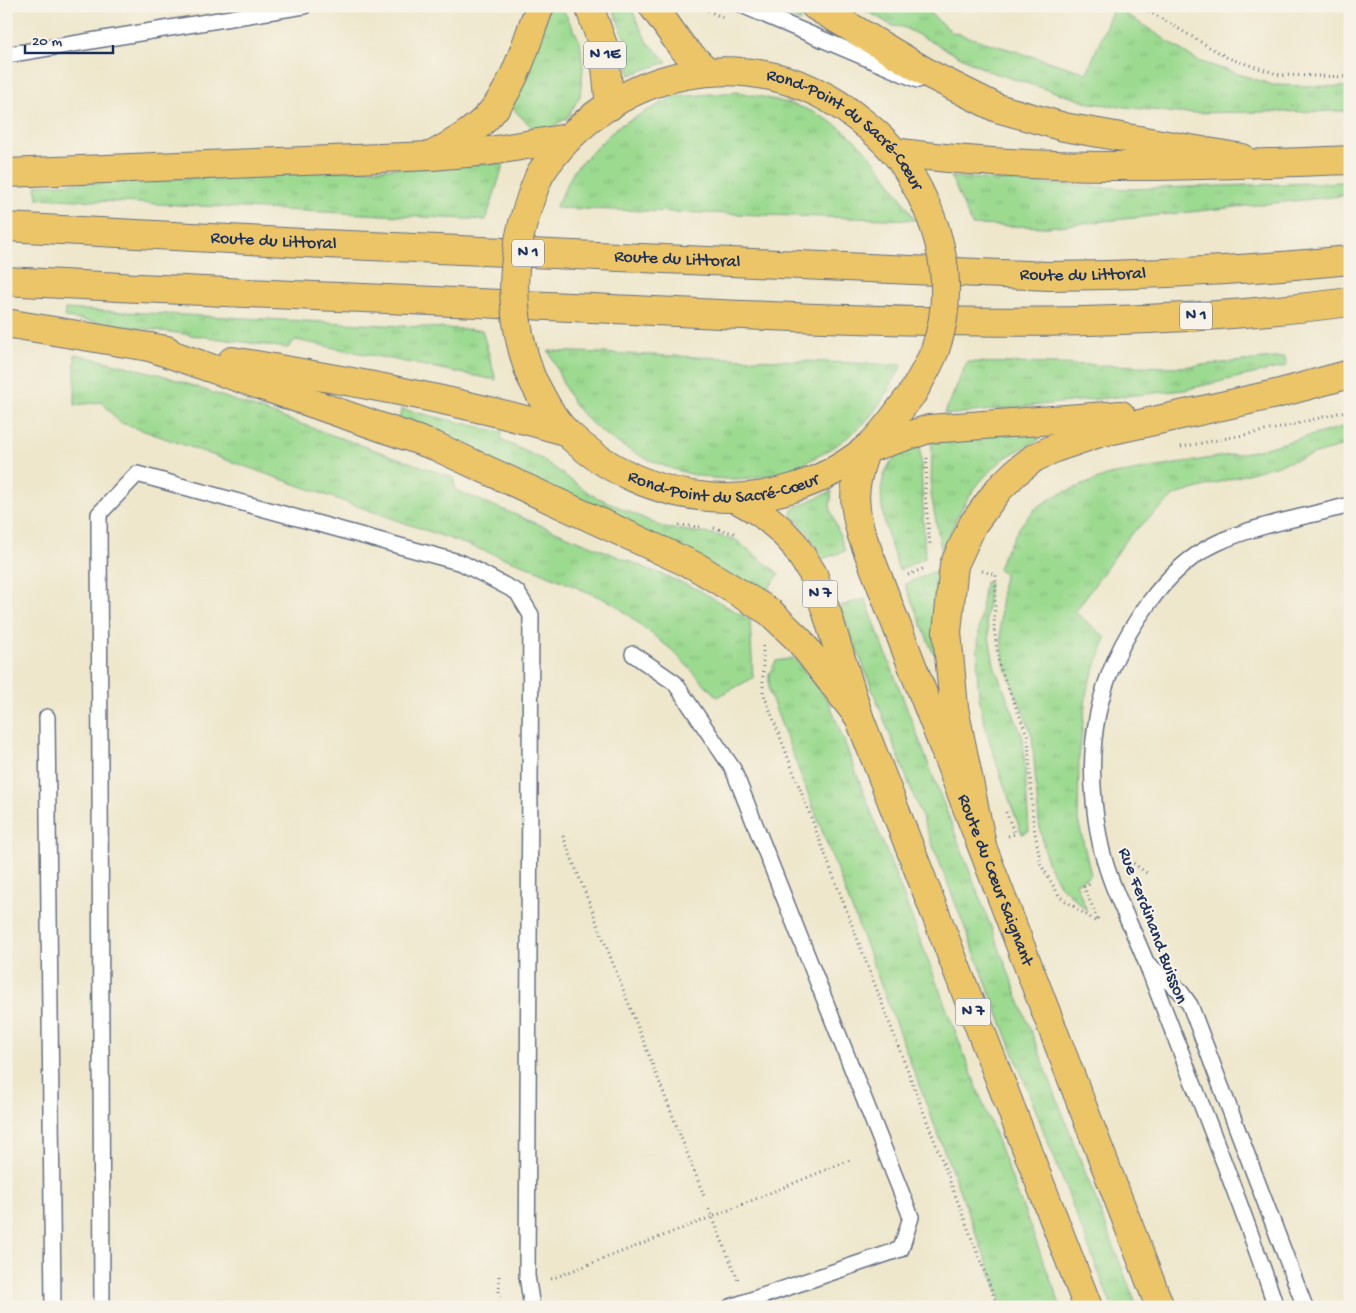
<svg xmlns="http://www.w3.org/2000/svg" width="1356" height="1313" viewBox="0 0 1356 1313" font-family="'Gochi Hand',sans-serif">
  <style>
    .grass { fill: url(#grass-tufts); stroke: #5c8477 }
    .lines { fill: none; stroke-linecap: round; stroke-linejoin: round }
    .lane-casing { stroke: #656f84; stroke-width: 18 }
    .primary-casing { stroke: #656f84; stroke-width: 30 }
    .highway-casing { stroke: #656f84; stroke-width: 30 }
    .path { stroke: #656f84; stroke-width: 3; stroke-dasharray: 1 4; stroke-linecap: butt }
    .lane { stroke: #fff; stroke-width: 15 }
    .primary { stroke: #ecc569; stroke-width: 28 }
    .highway { stroke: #ecc569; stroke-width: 28 }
    .primary-bridge-casing { stroke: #656f84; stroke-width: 30; stroke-linecap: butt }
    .primary-bridge { stroke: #ecc569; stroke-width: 28 }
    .labels { text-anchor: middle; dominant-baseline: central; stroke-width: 4.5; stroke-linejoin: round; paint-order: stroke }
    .shield { fill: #f7f3e8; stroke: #5d6a87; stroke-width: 1 }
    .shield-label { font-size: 16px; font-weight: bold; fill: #1b2f5e }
    .street-label { font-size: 18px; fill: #1b2f5e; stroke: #f7f3e8 }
  </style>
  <defs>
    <pattern id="grass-tufts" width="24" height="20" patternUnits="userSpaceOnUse" patternTransform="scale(1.25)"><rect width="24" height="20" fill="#9cda90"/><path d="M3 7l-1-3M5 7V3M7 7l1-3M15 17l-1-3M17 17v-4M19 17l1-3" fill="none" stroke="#86bb7f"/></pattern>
  </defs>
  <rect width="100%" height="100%" fill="#f7f3e8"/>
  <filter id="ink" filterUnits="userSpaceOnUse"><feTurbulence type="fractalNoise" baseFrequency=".02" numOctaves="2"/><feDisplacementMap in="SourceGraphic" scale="10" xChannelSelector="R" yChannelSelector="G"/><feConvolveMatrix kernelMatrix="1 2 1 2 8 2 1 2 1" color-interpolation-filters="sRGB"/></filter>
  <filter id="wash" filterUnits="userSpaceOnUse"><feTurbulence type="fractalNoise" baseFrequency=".0096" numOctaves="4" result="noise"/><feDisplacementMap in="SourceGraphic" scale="20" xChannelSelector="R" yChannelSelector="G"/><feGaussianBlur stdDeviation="1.12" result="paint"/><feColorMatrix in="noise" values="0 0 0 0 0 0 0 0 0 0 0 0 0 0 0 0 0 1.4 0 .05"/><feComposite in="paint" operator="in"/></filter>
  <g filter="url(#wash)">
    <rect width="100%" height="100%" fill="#eee7cc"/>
    <g class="grass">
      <path d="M547 6H561L580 41 583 68 580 96 568 117 540 135 510 106Z"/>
      <path d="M612 6H630L646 40 667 62 629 75V50Z"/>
      <path d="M764 6H801L805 9 800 22Z"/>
      <path d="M858 6H921L952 32 1087 73 1114 6 1198 61 1273 85 1350 87V111L1178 113 1090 103 988 71 903 27 893 26Z"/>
      <path d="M739 92C761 97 785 101 806 109 859 130 886 174 915 220L555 208 575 169 617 127 673 97Z"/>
      <path d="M504 163 486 220 37 198 36 185Z"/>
      <path d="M951 177 1129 189 1346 182 1350 186V195L1048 227 972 225Z"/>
      <path d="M65 309 482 330 496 380 295 340 288 348 65 318Z"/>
      <path d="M549 351 902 365C889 388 876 416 854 432 822 459 778 478 736 479 683 481 612 450 578 409 566 395 557 368 549 351Z"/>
      <path d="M75 354 162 375 454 478 455 490 697 589 750 620 753 678 717 697 672 650 613 603 527 566 119 422 102 402 75 405Z"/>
      <path d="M1285 357 1287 366 1184 390 944 415 967 362 1180 367Z"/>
      <path d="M401 409 502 432 501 440 542 459 592 495 665 528 712 534 736 540 779 574 762 597 399 422Z"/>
      <path d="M1350 425V444L1175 495 1130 535 1075 612 1106 638 1087 689 1079 757 1078 820 1091 875 1076 883 1087 911 1058 883 1047 862 1039 823 1032 735 1004 663 1000 624 1002 585 1005 573 998 569 1003 555 1021 525 1036 508 1057 495 1109 475 1254 451Z"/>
      <path d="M1036 429 1039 440C1028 446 1015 451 1005 458 973 482 954 518 942 554L931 494 932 442Z"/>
      <path d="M920 441 925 558 899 570C884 525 860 464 920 441Z"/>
      <path d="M832 491 830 507 845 551 822 559 810 535 792 515 794 508Z"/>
      <path d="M940 569 939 651 933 653 905 584Z"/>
      <path d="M985 582 990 583 986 619 994 665 1023 738 1029 831 1022 834C1007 794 992 754 982 713 973 671 979 624 985 582Z"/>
      <path d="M865 599 1137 1307H1112L840 606Z"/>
      <path d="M794 658 829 702 1061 1307H1004L769 692V674L776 661Z"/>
    </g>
  </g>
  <g filter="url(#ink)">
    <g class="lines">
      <defs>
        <g id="lane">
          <path d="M744 6 918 80"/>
          <path d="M6 55 304 6"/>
          <path d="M633 654 675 683 733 769 911 1217 901 1249 730 1307"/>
          <path d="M47 717 53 1307"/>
          <path d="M1150 966 1180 991 1190 1005 1305 1307"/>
          <path d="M102 1307 99 514 137 474 462 563 517 592 531 615 527 1276 532 1307"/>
          <path d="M1276 1307C1238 1193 1192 1082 1149 970 1133 926 1107 884 1099 837 1083 750 1095 676 1148 604 1166 579 1189 556 1217 543 1254 525 1310 516 1350 505"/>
        </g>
        <g id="primary">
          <path d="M589 6 604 48 610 106"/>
          <path d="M653 6 682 47 706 70"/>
          <path d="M815 6 931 75 997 108 1064 127 1242 158"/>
          <path d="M431 156C452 144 474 132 490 114 516 85 526 42 540 6"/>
          <path id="s1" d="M540 174C610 67 753 36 856 117 870 128 884 139 895 153 905 164 912 178 919 191"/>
          <path id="s2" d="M531 377C541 395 550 416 565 431 646 511 776 522 866 449 884 434 897 412 912 394"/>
          <path id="s3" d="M866 449C854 483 851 500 862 536L1160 1307"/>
          <path d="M737 499 761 513 780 529 794 544 813 574 827 613 859 717 1088 1307"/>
        </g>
        <g id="highway">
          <path d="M895 152C1046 173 1198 166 1350 160"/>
          <path d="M6 173 431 156 490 151 568 138"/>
          <path id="s4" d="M6 227 303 243 1049 276C1150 275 1250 270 1350 260"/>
          <path d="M6 281C215 293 425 300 634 310 872 321 1113 333 1350 302"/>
          <path d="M6 323 167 350"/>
          <path d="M150 347 435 446 697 567 770 612 799 640 859 717"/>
          <path d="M232 361C344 380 456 399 565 431"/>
          <path d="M866 449 929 429 1121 415"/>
          <path d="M982 845 954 708 947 632 954 565 973 524 998 490 1015 473 1034 458 1055 448 1099 433 1276 394 1350 374"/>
        </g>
      </defs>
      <use href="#lane" class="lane-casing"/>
      <use href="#primary" class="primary-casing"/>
      <use href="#highway" class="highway-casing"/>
      <g class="path">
        <path d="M699 6 725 19"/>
        <path d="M1140 6 1228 58 1280 75 1350 77"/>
        <path d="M1181 447 1280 428 1350 410"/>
        <path d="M927 458 925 493 930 544"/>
        <path d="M679 525 700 527"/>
        <path d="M714 528 737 534"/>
        <path d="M982 571 996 575 994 628 999 665 1028 737 1033 822 1041 865 1060 897 1095 921 1098 920 1084 887 1090 884"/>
        <path d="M908 575 925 568"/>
        <path d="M763 646V692L998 1307"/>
        <path d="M1006 812 1015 834 1008 836"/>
        <path d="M563 836 704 1196"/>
        <path d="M1129 865 1133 863 1148 874"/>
        <path d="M709 1209 738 1280"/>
        <path d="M551 1279 712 1217 852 1159"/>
        <path d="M499 1307V1274"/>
      </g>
      <use href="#lane" class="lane"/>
      <use href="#primary" class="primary"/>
      <use href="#highway" class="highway"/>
      <defs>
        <g id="primary-bridge">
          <path d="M531 377C505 304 510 245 540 174"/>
          <path d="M912 394C920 380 929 366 935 350 954 297 945 240 919 191"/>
        </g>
      </defs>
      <use href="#primary-bridge" class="primary-bridge-casing"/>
      <use href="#primary-bridge" class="primary-bridge"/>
    </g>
  </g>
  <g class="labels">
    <g class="shield">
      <rect x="584" y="41.5" width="42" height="27" rx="4"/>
      <rect x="512" y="239.5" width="32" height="27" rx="4"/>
      <rect x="1180" y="302.5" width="32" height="27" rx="4"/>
      <rect x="802.5" y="580.5" width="35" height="27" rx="4"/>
      <rect x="955.5" y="998.5" width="35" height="27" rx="4"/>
    </g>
    <g class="shield-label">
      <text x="605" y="55">N 1E</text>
      <text x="528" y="253">N 1</text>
      <text x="1196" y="316">N 1</text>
      <text x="820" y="594">N 7</text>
      <text x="973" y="1012">N 7</text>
    </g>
    <g class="street-label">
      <text stroke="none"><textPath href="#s1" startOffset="360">Rond-Point du Sacré-Cœur</textPath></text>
      <text stroke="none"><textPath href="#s4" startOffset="268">Route du Littoral</textPath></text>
      <text stroke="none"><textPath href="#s4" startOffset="672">Route du Littoral</textPath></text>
      <text stroke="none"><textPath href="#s4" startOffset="1078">Route du Littoral</textPath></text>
      <text stroke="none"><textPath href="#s2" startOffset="240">Rond-Point du Sacré-Cœur</textPath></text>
      <text stroke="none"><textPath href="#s3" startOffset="458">Route du Cœur Saignant</textPath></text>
      <text transform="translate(1152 926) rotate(69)">Rue Ferdinand Buisson</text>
    </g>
  </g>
  <rect width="1356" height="1313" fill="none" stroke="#f7f3e8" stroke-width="25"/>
  <path d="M25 45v8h88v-8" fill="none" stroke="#1b2f5e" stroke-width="2.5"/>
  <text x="32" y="45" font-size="15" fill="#1b2f5e" stroke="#f7f3e8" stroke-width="4" paint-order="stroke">20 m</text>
</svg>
